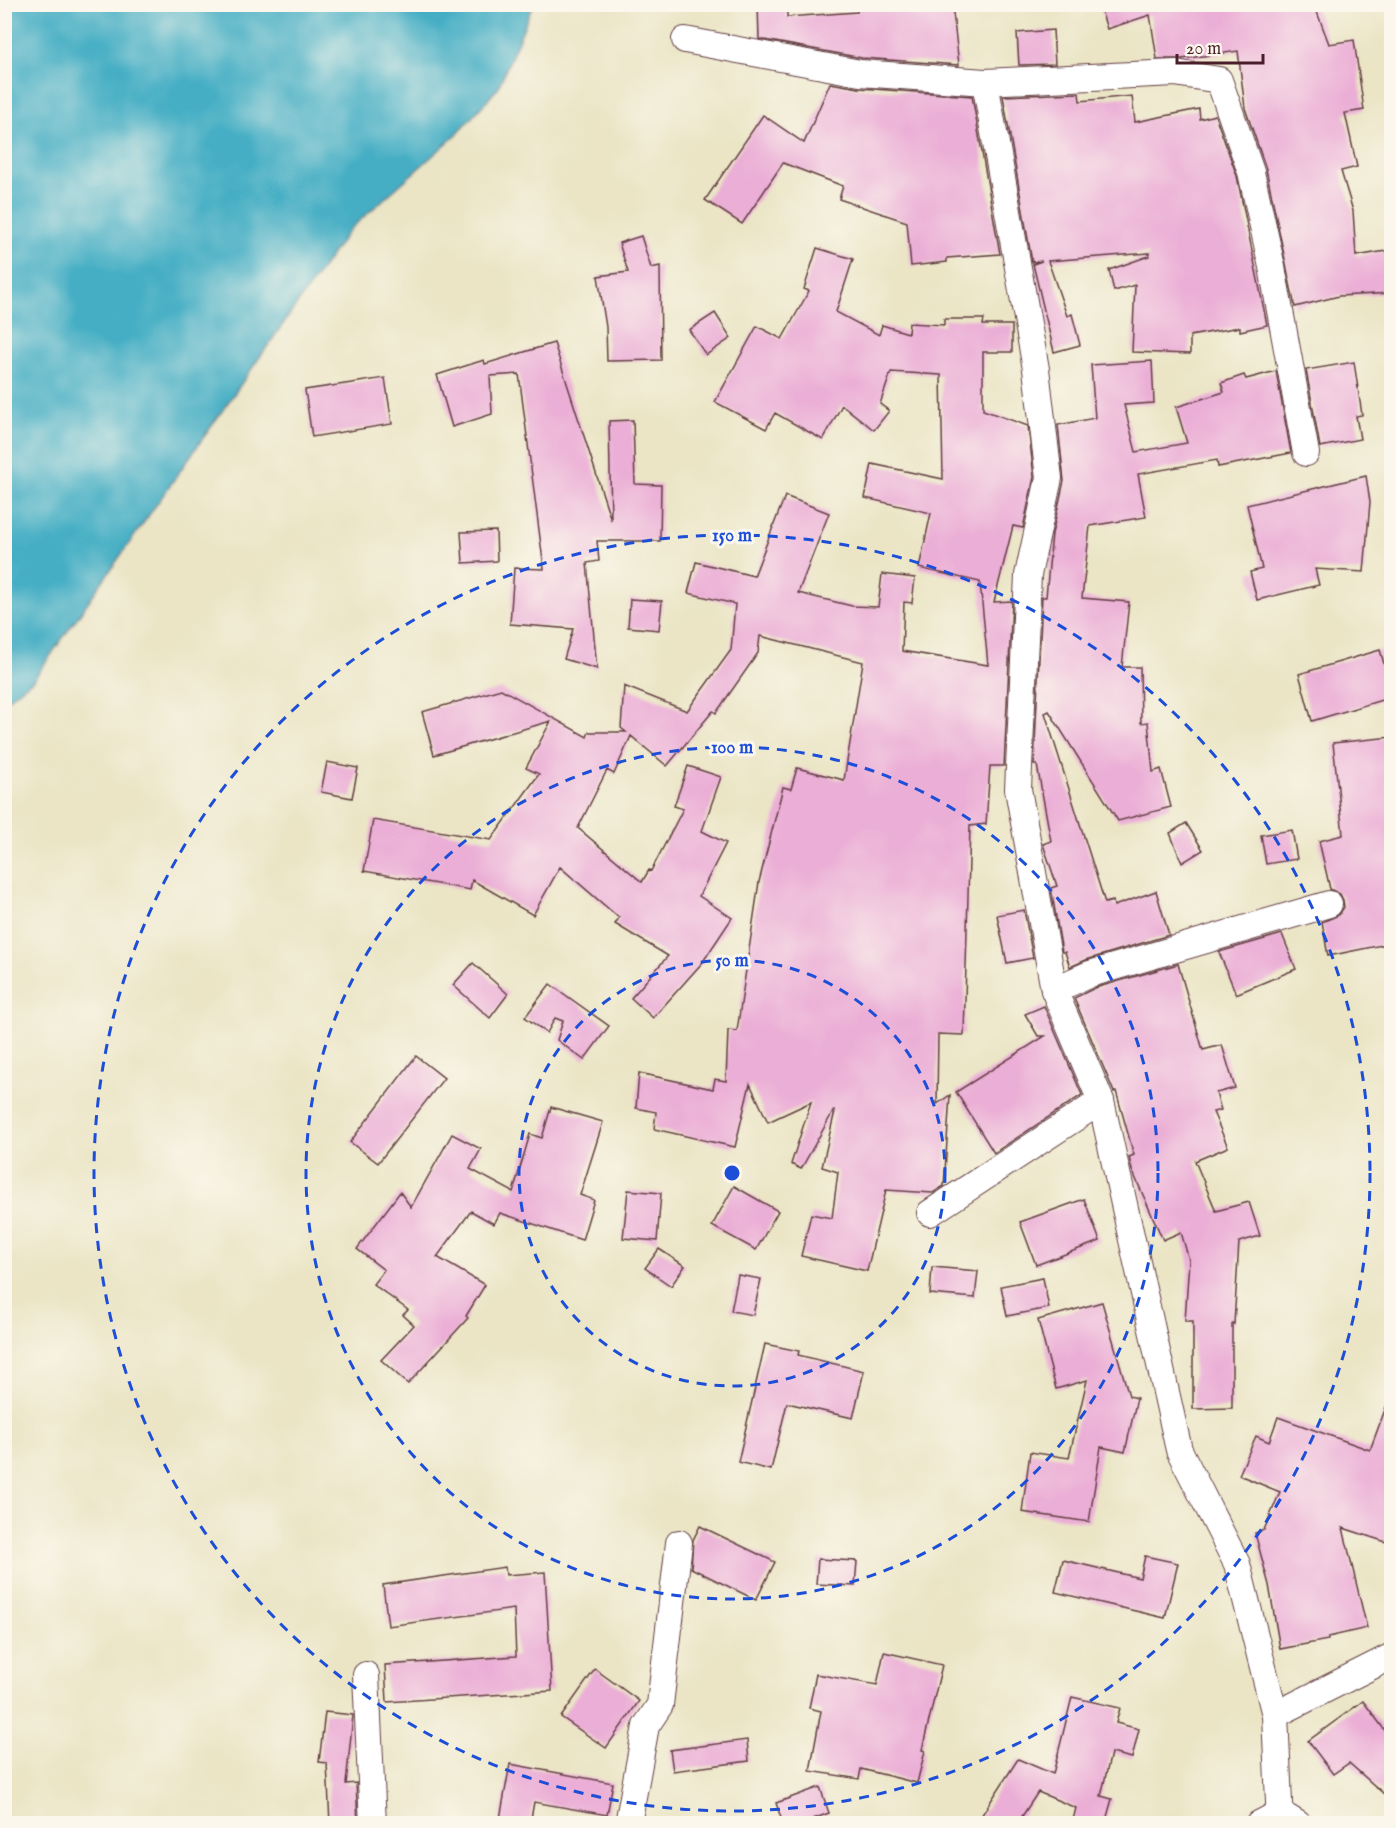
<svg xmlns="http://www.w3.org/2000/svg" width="1396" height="1828" viewBox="0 0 1396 1828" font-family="'IM FELL English',serif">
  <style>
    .water { fill: #45aec4; stroke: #486678; stroke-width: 1.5 }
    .building { fill: #ebaed6 }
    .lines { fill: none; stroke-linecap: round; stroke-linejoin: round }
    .minor-casing { stroke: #623d42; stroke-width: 28 }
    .minor { stroke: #fff; stroke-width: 26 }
    .ring { fill: none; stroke: #1d4ed8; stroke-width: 3; stroke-dasharray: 10 8 }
    .centre { fill: #1d4ed8; stroke: #fbf7ec; stroke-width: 3 }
    .ring-label { font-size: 18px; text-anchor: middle; font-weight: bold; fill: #1d4ed8; stroke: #fbf7ec; stroke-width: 6; stroke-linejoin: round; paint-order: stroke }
  </style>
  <rect width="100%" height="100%" fill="#fbf7ec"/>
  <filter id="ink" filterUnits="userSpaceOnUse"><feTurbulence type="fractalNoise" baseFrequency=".0167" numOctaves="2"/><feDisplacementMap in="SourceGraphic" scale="12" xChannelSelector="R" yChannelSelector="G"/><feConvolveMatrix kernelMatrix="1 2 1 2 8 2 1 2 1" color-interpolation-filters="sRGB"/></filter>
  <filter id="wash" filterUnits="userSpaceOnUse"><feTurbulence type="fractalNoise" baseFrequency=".008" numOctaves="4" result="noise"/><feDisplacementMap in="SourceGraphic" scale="24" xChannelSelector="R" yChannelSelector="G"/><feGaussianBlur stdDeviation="1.35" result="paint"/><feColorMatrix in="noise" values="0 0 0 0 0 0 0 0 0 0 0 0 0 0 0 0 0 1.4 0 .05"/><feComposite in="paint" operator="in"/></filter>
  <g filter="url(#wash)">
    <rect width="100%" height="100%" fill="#ebe5c6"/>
    <path class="water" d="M5 4 533 5 498 88 456 135 349 230 34 679 5 701Z"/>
    <g id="blocks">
      <g class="building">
        <path d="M758 4H787V17L857 12V4H952L959 65 862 58 759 39Z"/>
        <path d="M1099 4H1314L1329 44 1354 40 1364 110 1345 113 1357 167 1341 171 1353 211 1356 256 1392 250V293L1339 296 1295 307 1266 169 1245 108 1238 51 1182 59H1157L1150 15 1107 29Z"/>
        <path d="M1053 30 1055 64 1019 65 1017 33Z"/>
        <path d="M830 83 859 88 972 96 1000 254 947 258V262L911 266 907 222 839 199 843 186 783 163 742 224 705 200 763 115 804 143Z"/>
        <path d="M1079 93 1080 101 1132 96 1135 122 1199 109 1200 119 1215 115 1237 176 1267 325 1240 331V327L1190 336V354L1132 352 1135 285 1114 291 1109 270 1149 256V253L1048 261 1067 316 1072 314 1080 345 1054 352 1033 264 1042 261 1032 262 1003 96Z"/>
        <path d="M641 236 651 268 660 266 661 360 607 361 606 327 598 276 628 272 619 243Z"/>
        <path d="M817 248 853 259 836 312 879 335 882 325 908 333 909 323 944 325V319H984L983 325H1012V352H983V410L1028 426 1034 477 1023 528 1013 526 994 602 1012 601 1004 766H990L986 824 970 826 964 1035 938 1034 937 1104 950 1095 944 1186 933 1193 886 1190 867 1271 801 1256 811 1214 832 1218 838 1172 822 1167 835 1111 834 1110 801 1169 791 1164 811 1102 768 1122 750 1084 735 1147 654 1129 656 1112 636 1108 639 1073 713 1089 715 1079 726 1081 728 1030 737 1031 759 882 783 787 791 789 797 768 844 780 863 662 760 636 758 653 716 713 713 711 667 766 631 736 614 774 607 770 578 828 642 882 649 870 651 871 683 809 674 806 688 766 721 777 702 831 726 843 699 896 732 918 702 963 653 1018 631 998 668 956 615 924 619 918 560 867 533 915 472 880 470 890 364 871 373 820 491 840 539 774 526 768 551 721 434 755 422 712 501 689 587 737 589 732H626L621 728 624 686 687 711 731 650 735 604 688 593 696 562 754 576 785 496 829 513 798 593 852 606 878 607 882 574 915 578 912 603 904 602 902 651 988 665 980 582 919 568 931 513 865 498 872 464 943 479 941 375 891 372 880 404 889 411 874 430 842 405 823 440 775 413 766 429 715 402 757 326 782 339 809 291 804 289Z"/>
        <path d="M715 313 731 338 706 355 689 330Z"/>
        <path d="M554 343 611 520 609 421 633 420 635 484 661 485 660 541H597L599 561 587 563 597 669 564 659 573 629 510 624 514 568 544 569 519 374 490 376 492 414 452 427 437 375 484 360 485 364Z"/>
        <path d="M1152 361 1154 403 1124 405 1136 452 1187 443 1176 407 1224 392 1221 383 1244 375 1246 379 1276 371 1291 453 1218 467 1217 460 1138 474 1146 517 1090 526 1082 598 1129 602 1122 667H1140L1141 723 1148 722 1153 772 1161 769 1171 807 1118 821 1049 711 1045 713 1105 903 1113 901 1114 906 1156 891 1169 935 1086 960 1070 967 1065 952H1062L1051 888 1057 886 1043 844 1051 841 1037 765H1034L1042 597H1046L1052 534 1064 481 1058 425 1095 418 1091 365Z"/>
        <path d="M1354 362 1362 415 1356 416 1360 439 1320 447 1306 370Z"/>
        <path d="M385 378 392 424 312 437 305 390Z"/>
        <path d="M1366 476 1370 502 1364 572 1315 569 1319 585 1257 600 1250 572 1262 569 1247 505Z"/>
        <path d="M496 531 497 561 463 563 461 532Z"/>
        <path d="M630 599 662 601 659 630 628 627Z"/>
        <path d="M1380 650 1392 691V697L1312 721 1299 674Z"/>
        <path d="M1392 737V943L1328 956 1322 922 1339 915 1344 907 1343 900 1340 894 1330 889 1319 841 1343 835 1333 743Z"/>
        <path d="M327 762 358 768 352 798 321 792Z"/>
        <path d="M1186 823 1203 850 1182 863 1170 833Z"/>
        <path d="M1292 830 1297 859 1266 864 1261 835Z"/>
        <path d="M1024 910 1033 958 1007 963 997 915Z"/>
        <path d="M1282 934 1296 969 1236 994 1219 952Z"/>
        <path d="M473 963 508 994 490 1018 453 985Z"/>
        <path d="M1178 964 1203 1050 1222 1045 1235 1088 1216 1093 1221 1110 1213 1112 1228 1147 1195 1161 1216 1211 1249 1202 1260 1236 1239 1242 1234 1324 1232 1323V1408L1193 1409V1321H1185L1189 1260 1181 1232 1163 1240 1132 1170 1129 1157 1134 1155 1116 1091 1114 1092 1074 998 1095 988Z"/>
        <path d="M550 984 609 1026 584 1060 557 1040 563 1021 555 1018 547 1033 525 1017Z"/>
        <path d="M1044 1006 1082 1095 994 1153 956 1092 1045 1036H1038L1025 1014Z"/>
        <path d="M416 1056 444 1078 378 1163 350 1142Z"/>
        <path d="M551 1107 603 1122 580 1195 594 1200 582 1240 500 1213 494 1224 471 1211 437 1257 485 1285 466 1316 468 1318 408 1384 381 1360 414 1325 403 1315 408 1310 373 1284 384 1270 357 1249 400 1192 411 1207 452 1134 481 1149 470 1169 513 1192 530 1134 542 1138Z"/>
        <path d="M734 1186 778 1211 756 1250 712 1226Z"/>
        <path d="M628 1190 661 1193 657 1241 623 1238Z"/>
        <path d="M1084 1199 1100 1241 1036 1265 1020 1222Z"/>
        <path d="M659 1249 685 1266 671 1286 645 1268Z"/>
        <path d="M932 1267 978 1271 975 1298 930 1294Z"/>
        <path d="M738 1275 761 1279 753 1315 731 1311Z"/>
        <path d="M1043 1278 1049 1308 1007 1316 1001 1286Z"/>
        <path d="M1102 1302 1129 1396 1137 1398 1125 1452 1101 1447 1089 1522 1022 1512 1030 1452 1069 1458 1087 1380 1056 1389 1038 1320Z"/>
        <path d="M765 1344 799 1351 798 1355 864 1371 853 1418 787 1403 771 1470 738 1462Z"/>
        <path d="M1389 1399 1392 1400V1544L1343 1528 1367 1628 1328 1637V1640L1280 1649 1269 1585 1255 1533 1264 1530 1280 1492 1239 1475 1256 1436 1269 1442 1278 1417 1370 1450Z"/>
        <path d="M700 1526 775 1562 756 1600 691 1568 693 1540Z"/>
        <path d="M1145 1556 1178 1563 1165 1618 1055 1592 1063 1560 1140 1578Z"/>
        <path d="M818 1559 857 1561 855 1586 816 1584Z"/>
        <path d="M505 1567 506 1575 545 1572 552 1691 387 1702 385 1665 516 1656 514 1609 388 1626 383 1585Z"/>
        <path d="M884 1652 942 1665 922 1750 925 1751 917 1783 861 1769 859 1779 810 1771 821 1711 809 1708 816 1674 877 1685Z"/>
        <path d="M595 1669 639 1701 606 1748 561 1717Z"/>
        <path d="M1072 1697 1120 1708 1116 1723 1139 1729 1132 1758 1111 1753 1101 1796 1112 1799 1105 1824H1072L1076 1808 1038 1792 1017 1824H976L1018 1759 1053 1774Z"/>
        <path d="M1363 1701 1392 1740V1801L1349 1763 1333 1774 1308 1741Z"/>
        <path d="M325 1712 353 1715 346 1784 356 1783 358 1824H330L327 1763 319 1762Z"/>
        <path d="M747 1740 749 1761 673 1771 670 1750Z"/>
        <path d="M510 1764 613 1783 607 1815 534 1802 530 1824H499Z"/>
        <path d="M820 1787 829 1813 800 1824H783L776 1803Z"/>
      </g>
    </g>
  </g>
  <g filter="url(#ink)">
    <use href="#blocks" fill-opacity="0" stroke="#623d42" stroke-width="1.5"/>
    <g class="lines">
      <defs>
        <g id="minor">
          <path d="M685 40 860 73 985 82 1175 73 1219 80 1251 172 1272 267 1306 453"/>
          <path d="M985 82 1036 369 1049 478 1028 575 1018 789 1054 990 1101 1101 1179 1450 1237 1564 1275 1715 1280 1824"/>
          <path d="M1054 990 1090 974 1329 904"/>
          <path d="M930 1213 1101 1101"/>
          <path d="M366 1675 373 1824"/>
          <path d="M1275 1715 1392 1656"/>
          <path d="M628 1824 646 1726 660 1705 679 1543"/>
          <path d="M1259 1824 1280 1813 1298 1824"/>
        </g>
      </defs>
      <use href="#minor" class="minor-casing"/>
      <use href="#minor" class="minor"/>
    </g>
  </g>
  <g class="ring">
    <circle cx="732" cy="1173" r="213"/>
    <circle cx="732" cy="1173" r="426"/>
    <circle cx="732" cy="1173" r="638"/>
  </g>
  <circle cx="732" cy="1173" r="9" class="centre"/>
  <g class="ring-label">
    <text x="732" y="541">150 m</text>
    <text x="732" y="753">100 m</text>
    <text x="732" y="966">50 m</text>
  </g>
  <rect width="1396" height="1828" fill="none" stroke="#fbf7ec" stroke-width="24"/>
  <path d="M1177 54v9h86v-9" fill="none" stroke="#4a1f2b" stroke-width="3"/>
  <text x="1186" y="54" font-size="18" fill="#4a1f2b" stroke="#fbf7ec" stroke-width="4.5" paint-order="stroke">20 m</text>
</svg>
